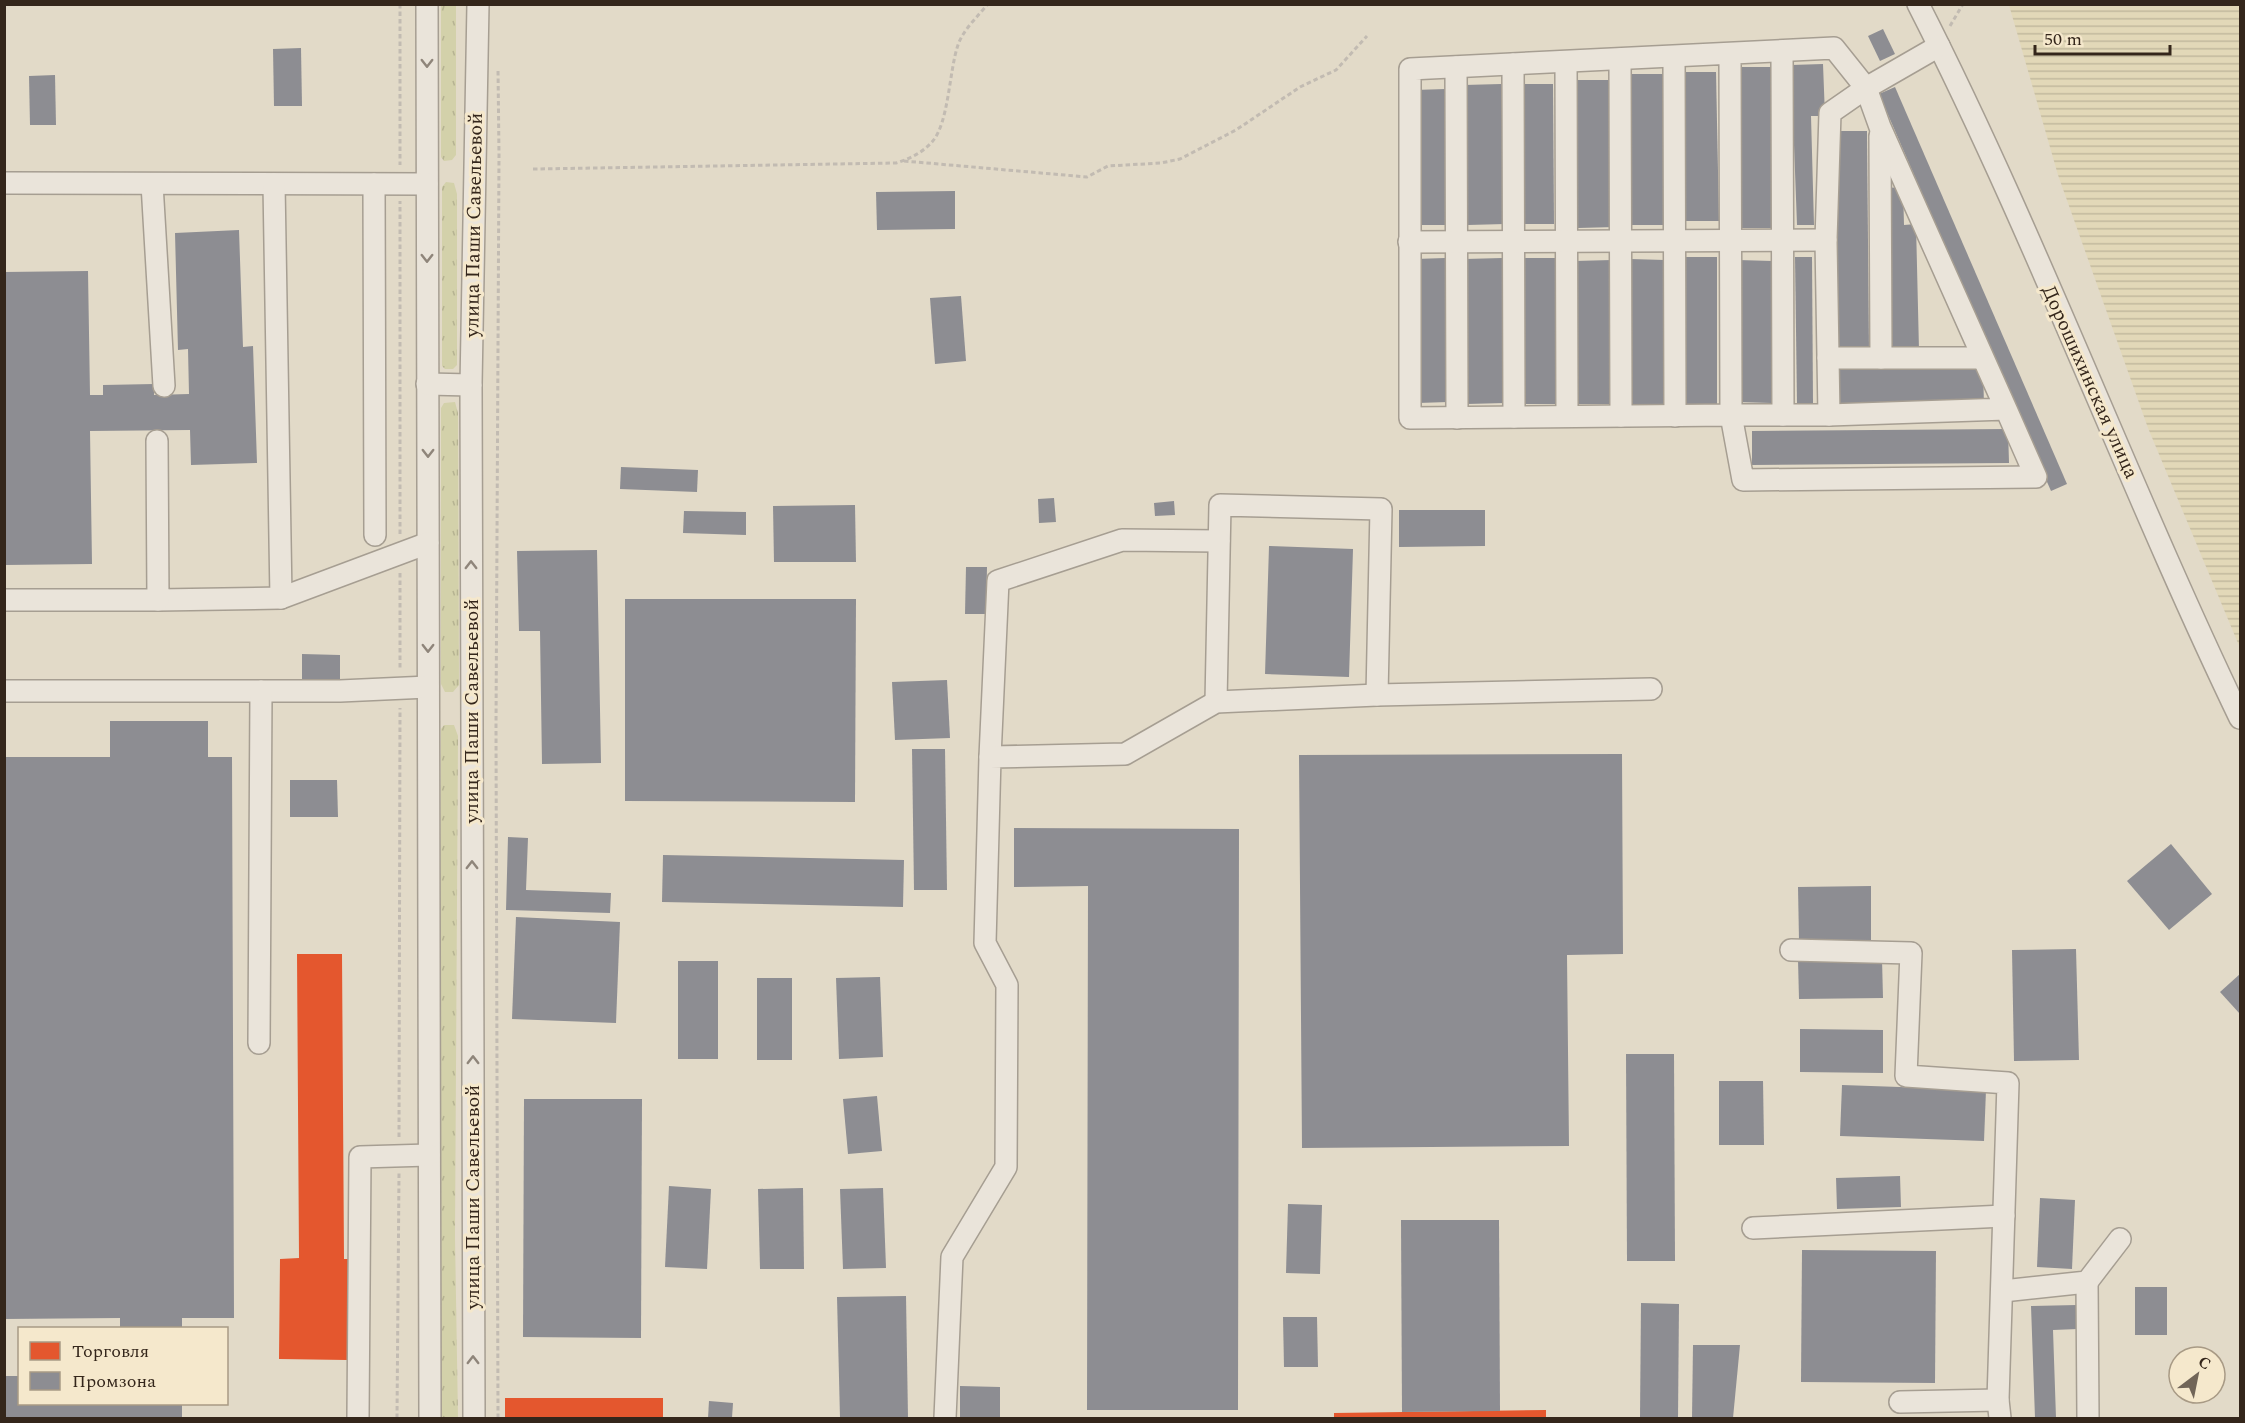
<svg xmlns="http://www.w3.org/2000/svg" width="2245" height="1423" viewBox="0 0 2245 1423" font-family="Spectral,serif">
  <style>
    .farmland { fill: url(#farmland-rules) }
    .grass { fill: url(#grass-tufts) }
    .shops { fill: #e4572e }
    .industry { fill: #8d8d92 }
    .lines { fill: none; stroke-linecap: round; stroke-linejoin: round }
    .minor-casing { stroke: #a69e92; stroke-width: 24 }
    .path { stroke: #c2bbb2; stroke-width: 3; stroke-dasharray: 4.5 3; stroke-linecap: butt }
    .minor { stroke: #eae4da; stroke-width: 21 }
    .oneway { stroke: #8f857a }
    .labels { text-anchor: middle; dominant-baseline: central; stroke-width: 6; stroke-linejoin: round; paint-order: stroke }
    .street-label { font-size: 20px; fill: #34261b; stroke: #f5e8cc }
  </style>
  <defs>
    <pattern id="farmland-rules" width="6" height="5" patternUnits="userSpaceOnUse" patternTransform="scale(1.5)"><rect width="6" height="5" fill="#e2d8b8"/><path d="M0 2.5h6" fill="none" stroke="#c2b99e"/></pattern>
    <pattern id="grass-tufts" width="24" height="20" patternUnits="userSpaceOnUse" patternTransform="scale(1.5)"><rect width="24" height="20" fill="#d3d1aa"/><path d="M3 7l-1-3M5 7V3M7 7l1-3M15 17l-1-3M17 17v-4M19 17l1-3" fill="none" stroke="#b6b392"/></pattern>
  </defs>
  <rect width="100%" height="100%" fill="#e2dac8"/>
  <path class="farmland" d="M2009 5H2240V648L2148 428 2058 175Z"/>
  <g class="grass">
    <path d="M441 5H456V155L452 160 444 161 441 157Z"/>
    <path d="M446 182 454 183 457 194V365L453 369H445L442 366V187Z"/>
    <path d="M455 402 458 413 459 685 453 692H445L441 684V408L444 403Z"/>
    <path d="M444 725H454L458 736 455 1237 458 1418H437L441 729Z"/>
  </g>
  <g class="shops">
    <path d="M297 954H342L344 1259H348L347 1360 279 1359 280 1259 299 1258Z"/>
    <rect x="505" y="1398" width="158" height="20"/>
    <path d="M1546 1410V1418H1334V1413Z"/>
  </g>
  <g class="industry">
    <path d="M1883 29 1895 54 1880 61 1868 36Z"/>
    <path d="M301 48 302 106H274L273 49Z"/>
    <path d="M1823 64 1825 116H1811L1814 225H1797L1791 65Z"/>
    <path d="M1738 67H1771L1773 228H1740Z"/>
    <path d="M1682 72H1716L1719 221H1684Z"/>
    <path d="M1628 74H1665L1667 225H1629Z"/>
    <path d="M55 75 56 125H30L29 76Z"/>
    <path d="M1575 80H1612L1615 227 1578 228Z"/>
    <path d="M1501 84 1505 224 1468 225 1464 85Z"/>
    <path d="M1520 84H1553L1554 224H1521Z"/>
    <path d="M1895 87 2067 484 2051 491 1879 94Z"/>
    <path d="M1446 89 1447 225H1415L1414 90Z"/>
    <path d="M1833 131H1867L1869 352 1836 353Z"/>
    <path d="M1903 187 1904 225 1916 224 1919 350H1889L1886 188Z"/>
    <path d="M955 191V229L877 230 876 192Z"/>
    <path d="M239 230 243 347 253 346 257 463 191 465 190 430 90 431 92 564 5 565V272L88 271 90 395H103V385L154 384V395L189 394 188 349 178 350 175 233Z"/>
    <path d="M1684 257H1717V406L1683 405Z"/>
    <path d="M1795 257H1812L1813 403H1797Z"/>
    <path d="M1445 258 1448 402 1418 403 1415 259Z"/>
    <path d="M1502 258 1505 403 1467 404 1465 259Z"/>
    <path d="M1520 258H1556L1557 404H1521Z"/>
    <path d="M1630 259 1665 260 1663 406H1628Z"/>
    <path d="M1612 260 1615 404H1578L1575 261Z"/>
    <path d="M1738 260 1772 261 1771 403 1736 402Z"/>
    <path d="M961 296 966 361 935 364 930 298Z"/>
    <path d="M1983 369 1984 405 1837 406 1836 370Z"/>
    <path d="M2008 429 2009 463 1752 465V431Z"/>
    <path d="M621 467 698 470 697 492 620 489Z"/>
    <path d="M1054 498 1056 522 1039 523 1038 499Z"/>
    <path d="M1174 501 1175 515 1155 516 1154 503Z"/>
    <path d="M855 505 856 562H774L773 506Z"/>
    <path d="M1399 510H1485V546L1399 547Z"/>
    <path d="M684 511 746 512V535L683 533Z"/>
    <path d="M1269 546 1353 549 1349 677 1265 674Z"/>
    <path d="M597 550 601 763 542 764 540 631H519L517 551Z"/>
    <path d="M966 567H987L986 614H965Z"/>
    <path d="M625 599H856L855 802 625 801Z"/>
    <path d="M302 654 340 655V681H302Z"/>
    <path d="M947 680 950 738 895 740 892 682Z"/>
    <path d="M110 721H208V757H232L234 1318H182V1328H120V1318L4 1319V757H110Z"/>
    <path d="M912 749H945L947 890H914Z"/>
    <path d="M1622 754 1623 954 1567 955 1569 1146 1302 1148 1299 755Z"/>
    <path d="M290 780H337L338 817H290Z"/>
    <path d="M1014 828 1239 829 1238 1410H1087L1088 886 1014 887Z"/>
    <path d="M508 837 528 838 526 890 611 893 610 913 506 910Z"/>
    <path d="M2171 844 2212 894 2169 930 2127 881Z"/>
    <path d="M663 855 904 860 903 907 662 902Z"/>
    <path d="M1871 886V940H1799L1798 887Z"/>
    <path d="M516 917 620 922 616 1023 512 1019Z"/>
    <path d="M2076 949 2079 1060 2014 1061 2012 950Z"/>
    <path d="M1882 959 1883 998 1799 999 1798 960Z"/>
    <rect x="678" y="961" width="40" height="98"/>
    <path d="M2240 974V1014L2220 992Z"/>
    <path d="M880 977 883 1057 839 1059 836 978Z"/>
    <rect x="757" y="978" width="35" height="82"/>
    <path d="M1800 1029 1883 1030V1073L1800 1072Z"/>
    <path d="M1626 1054H1674L1675 1261H1627Z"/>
    <path d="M1719 1081H1763L1764 1145H1719Z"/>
    <path d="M1842 1085 1986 1090 1984 1141 1840 1136Z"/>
    <path d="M877 1096 882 1151 848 1154 843 1099Z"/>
    <path d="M524 1099H642L641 1338 523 1337Z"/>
    <path d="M1900 1176 1901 1207 1837 1209 1836 1178Z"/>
    <path d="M669 1186 711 1189 707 1269 665 1267Z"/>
    <path d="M803 1188 804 1269H760L758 1189Z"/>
    <path d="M883 1188 886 1268 843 1269 840 1189Z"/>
    <path d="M2040 1198 2075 1200 2072 1269 2037 1267Z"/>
    <path d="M1288 1204 1322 1205 1320 1274 1286 1273Z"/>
    <path d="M1401 1220H1499L1500 1411 1402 1412Z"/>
    <path d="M1802 1250 1936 1251 1935 1383 1801 1382Z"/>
    <rect x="2135" y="1287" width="32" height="48"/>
    <path d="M906 1296 908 1418H840L837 1297Z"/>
    <path d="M1641 1303 1679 1304 1678 1418H1640Z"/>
    <path d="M2077 1305 2078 1329 2053 1330 2056 1418H2035L2031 1306Z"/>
    <path d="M1283 1317H1317L1318 1367H1284Z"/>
    <path d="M1693 1345H1740L1733 1418H1692Z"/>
    <path d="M4 1376H20V1404H182V1418H4Z"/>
    <path d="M960 1386 1000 1387V1418H960Z"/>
    <path d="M709 1401 733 1403 732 1418H708Z"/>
  </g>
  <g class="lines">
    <defs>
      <g id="minor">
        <path d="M427 4 430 1418"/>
        <path d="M1918 4C2037 237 2127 483 2240 718"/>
        <path d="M1782 51 1783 415"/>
        <path d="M1730 54 1731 415H1829L2006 409 1880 127 1866 88 1834 48 1410 69V418L1731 415 1743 480 2036 477 2006 409"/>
        <path d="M1674 57 1675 416"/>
        <path d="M1620 59 1621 416"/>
        <path d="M1566 62 1567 416"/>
        <path d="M1513 64 1514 417"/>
        <path d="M1456 67 1457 418"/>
        <path d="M1880 136 1881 358"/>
        <path d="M4 183 427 184"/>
        <path d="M152 184 164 386"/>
        <path d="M374 184 375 535"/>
        <path d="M1409 242 1826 240"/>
        <path d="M1828 358H1982"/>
        <path d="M427 384 471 385"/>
        <path d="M1829 415 1826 240 1830 113 1866 88 1939 46"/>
        <path d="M157 441 158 600 281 598 274 184"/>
        <path d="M281 598 428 543"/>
        <path d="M4 600H158"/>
        <path d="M4 691H340L428 687"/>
        <path d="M1216 702 1220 505 1381 509 1377 695"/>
        <path d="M990 757 998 581 1122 540 1219 541"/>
        <path d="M1791 950 1911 953 1906 1076 2008 1083 1998 1400 2000 1418"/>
        <path d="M259 1043 261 691"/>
        <path d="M1753 1228 2004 1216"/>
        <path d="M2087 1282 2088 1418"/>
        <path d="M2003 1291 2087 1282 2120 1239"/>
        <path d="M1900 1402 1998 1400"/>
        <path d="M358 1418 360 1157 429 1155"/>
        <path d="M474 1418 471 385 478 4"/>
        <path d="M945 1418 952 1257 1006 1167 1007 985 985 943 990 757 1125 754 1216 702 1377 695 1651 689"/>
      </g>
    </defs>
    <use href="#minor" class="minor-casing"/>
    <g class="path">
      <path d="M400 4V165"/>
      <path d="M1950 26 1963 4"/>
      <path d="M904 161 1087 177 1108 166 1161 163 1180 159 1236 130 1300 87 1336 70 1367 36"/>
      <path d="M533 169 896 163C909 159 922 153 932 142 949 123 949 71 958 45 963 30 978 16 988 4"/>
      <path d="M400 534V201"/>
      <path d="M400 573V669"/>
      <path d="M399 1137 400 708"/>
      <path d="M397 1418 399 1173"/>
      <path d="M498 1418 496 727 499 155 498 69"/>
    </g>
    <use href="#minor" class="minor"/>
  </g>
  <defs><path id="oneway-chevron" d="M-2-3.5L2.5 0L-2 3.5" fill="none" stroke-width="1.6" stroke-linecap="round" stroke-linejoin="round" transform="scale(1.5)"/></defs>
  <g class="oneway">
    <use href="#oneway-chevron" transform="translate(427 63) rotate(90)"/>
    <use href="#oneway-chevron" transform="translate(427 258) rotate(90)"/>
    <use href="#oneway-chevron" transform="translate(428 453) rotate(90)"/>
    <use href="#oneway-chevron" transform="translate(471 565) rotate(-90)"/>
    <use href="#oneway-chevron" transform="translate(428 648) rotate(90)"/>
    <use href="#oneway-chevron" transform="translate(472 865) rotate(-90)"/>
    <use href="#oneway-chevron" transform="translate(473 1060) rotate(-90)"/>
    <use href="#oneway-chevron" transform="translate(473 1360) rotate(-90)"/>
  </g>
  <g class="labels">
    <g class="street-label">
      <text transform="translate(474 225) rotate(-89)">улица Паши Савельевой</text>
      <text transform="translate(2090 382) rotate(66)">Дорошихинская улица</text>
      <text transform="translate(472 711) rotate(-90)">улица Паши Савельевой</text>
      <text transform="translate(473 1197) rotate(-90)">улица Паши Савельевой</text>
    </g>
  </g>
  <rect width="2245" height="1423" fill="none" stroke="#34261b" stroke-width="12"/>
  <rect x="18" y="1327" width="210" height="78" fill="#f5e8cc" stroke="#a89a85" stroke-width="1.5"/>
  <rect x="30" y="1342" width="30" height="18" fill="#e4572e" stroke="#a89a85" stroke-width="1.5"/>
  <text x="72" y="1357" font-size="18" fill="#34261b">Торговля</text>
  <rect x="30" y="1372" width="30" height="18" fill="#8d8d92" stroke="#a89a85" stroke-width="1.5"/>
  <text x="72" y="1387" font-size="18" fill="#34261b">Промзона</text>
  <g transform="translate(2197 1375) rotate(32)"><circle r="28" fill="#f5e8cc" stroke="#a89a85" stroke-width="1.5"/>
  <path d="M0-4.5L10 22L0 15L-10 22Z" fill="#716558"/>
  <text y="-9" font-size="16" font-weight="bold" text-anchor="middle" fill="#34261b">С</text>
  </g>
  <path d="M2035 45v9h135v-9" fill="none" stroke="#34261b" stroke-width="3"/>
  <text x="2044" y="45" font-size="18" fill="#34261b" stroke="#f5e8cc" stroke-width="4.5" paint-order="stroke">50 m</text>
</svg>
